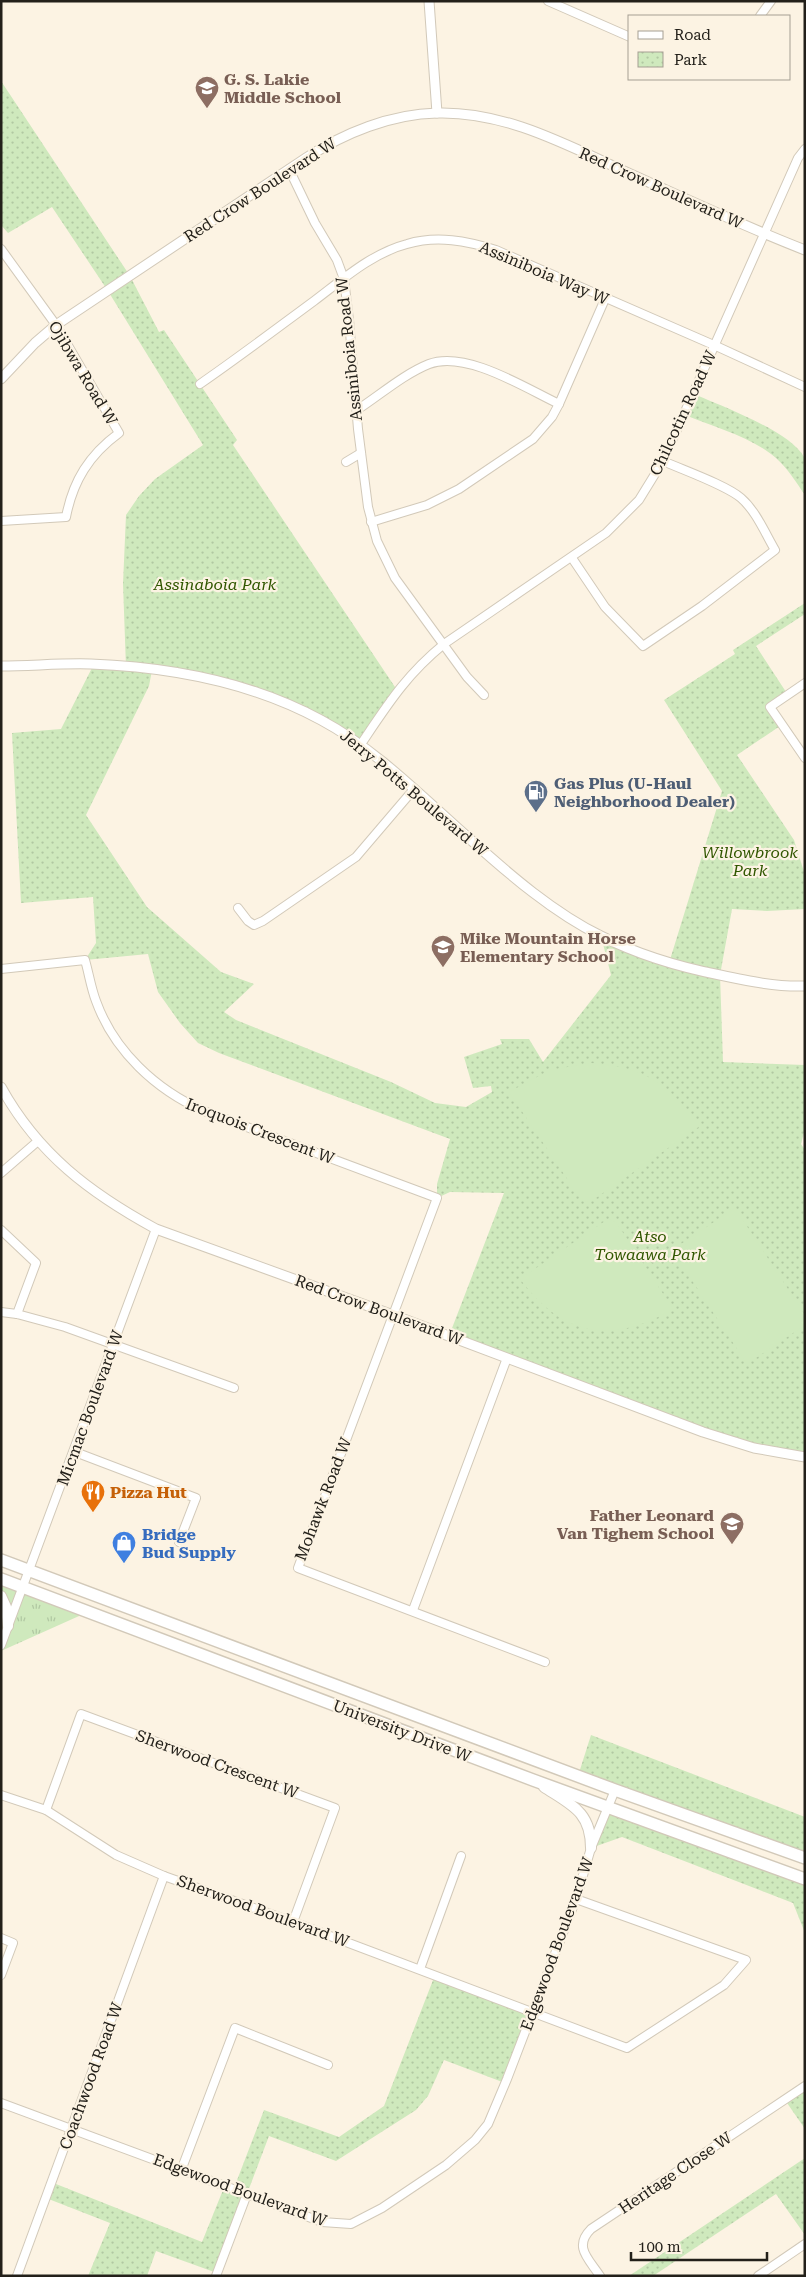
<svg xmlns="http://www.w3.org/2000/svg" width="806" height="2277" viewBox="0 0 806 2277" font-family="'Roboto Serif',serif">
  <style>
    .grass { fill: url(#grass-tufts) }
    .park { fill: url(#park-dots) }
    .pitch { fill: #cfe9bd }
    .lines { fill: none; stroke-linecap: round; stroke-linejoin: round }
    .minor-casing { stroke: #d2c9b9; stroke-width: 10 }
    .tertiary-casing { stroke: #d2c9b9; stroke-width: 11 }
    .secondary-casing { stroke: #d2c9b9; stroke-width: 12 }
    .primary-casing { stroke: #d2c9b9; stroke-width: 14 }
    .minor { stroke: #fff; stroke-width: 8 }
    .tertiary { stroke: #fff; stroke-width: 9 }
    .secondary { stroke: #fff; stroke-width: 10 }
    .primary { stroke: #fff; stroke-width: 11 }
    .labels { text-anchor: middle; dominant-baseline: central; stroke-width: 4.5; stroke-linejoin: round; paint-order: stroke }
    .education-label { font-size: 16px; font-weight: bold; fill: #785e54; stroke: #fcf3e3; text-anchor: start }
    .street-label { font-size: 16px; fill: #23201a; stroke: #fcf3e3 }
    .park-label { font-size: 16px; font-style: italic; fill: #315700; stroke: #fcf3e3 }
    .service-label { font-size: 16px; font-weight: bold; fill: #4e5e75; stroke: #fcf3e3; text-anchor: start }
    .food-label { font-size: 16px; font-weight: bold; fill: #c56008; stroke: #fcf3e3; text-anchor: start }
    .shop-label { font-size: 16px; font-weight: bold; fill: #366cbe; stroke: #fcf3e3; text-anchor: start }
  </style>
  <defs>
    <pattern id="grass-tufts" width="24" height="20" patternUnits="userSpaceOnUse" patternTransform="scale(1.25)"><rect width="24" height="20" fill="#cfe9bd"/><path d="M3 7l-1-3M5 7V3M7 7l1-3M15 17l-1-3M17 17v-4M19 17l1-3" fill="none" stroke="#b1c8a2"/></pattern>
    <pattern id="park-dots" width="8" height="8" patternUnits="userSpaceOnUse" patternTransform="scale(1.25)"><rect width="8" height="8" fill="#cfe9bd"/><path d="M2 2h.1M6 6h.1" fill="none" stroke="#b1c8a2" stroke-width="1.8" stroke-linecap="round"/></pattern>
  </defs>
  <rect width="100%" height="100%" fill="#fcf3e3"/>
  <path class="grass" d="M1 1579 88 1612 1 1651Z"/>
  <g class="park">
    <path d="M1 81 130 276 159 332 164 330 237 440 233 445 397 690 361 744 291 705 153 665 149 686 86 815 147 907 221 972 254 984 224 1012 236 1020 391 1082 435 1103 466 1107 492 1092 491 1086 473 1088 464 1057 502 1044 500 1039H529L543 1062 611 975 601 936 669 963 722 791 664 700 735 654 733 650 805 603V614L756 646 788 695 770 707 783 724 737 755 794 840 805 875V909L767 911 732 909 720 975 723 1062 805 1065V1129L801 1144 805 1150V1457L754 1448 449 1336 504 1193 450 1192 437 1198V1184L450 1139 219 1053 198 1043 180 1023 158 992 148 954 85 960 96 943 93 897 21 903 12 733 61 729 96 660 126 667 123 584 126 515 139 496 155 479 203 445 108 291 52 207 8 233 1 225Z"/>
    <path d="M694 394C721 406 790 431 804 457 806 466 805 485 805 495 796 482 788 469 776 458 752 437 714 427 685 415Z"/>
    <path d="M591 1735 805 1817V1853L578 1776Z"/>
    <path d="M608 1808 805 1879V1933L793 1903 622 1837 591 1848Z"/>
    <path d="M435 1975 533 2012 505 2083 444 2060 428 2096 416 2110 336 2161 269 2136 217 2273 156 2251 147 2276H88L110 2223 46 2198 51 2182 202 2242 225 2185 234 2188 264 2110 339 2137 384 2106Z"/>
    <path d="M805 2086V2129L785 2100Z"/>
    <path d="M805 2158V2235L776 2194 653 2276H629Z"/>
  </g>
  <g class="pitch">
    <path d="M591 1063C647 1067 667 1084 700 1126L590 1202 582 1201 509 1092 550 1070Z"/>
    <path d="M735 1208 805 1315V1325L747 1364 672 1250Z"/>
    <path d="M608 1219 616 1222 673 1309C612 1345 563 1337 520 1279Z"/>
  </g>
  <g class="lines">
    <defs>
      <g id="minor">
        <path d="M548 1 630 37"/>
        <path d="M760 16 771 1"/>
        <path d="M289 169 315 223 337 260 344 279 349 320 358 429 368 507 377 541 395 578 467 677 484 695"/>
        <path d="M1 249 56 325 119 433C89 455 73 481 66 517L1 521"/>
        <path d="M200 384C239 357 276 329 314 301 342 280 372 253 407 244 437 235 467 241 496 250L716 346 805 387"/>
        <path d="M357 410C380 395 404 374 429 364 466 350 525 388 559 404"/>
        <path d="M346 462 361 453"/>
        <path d="M371 522 427 505 459 489 533 439 552 417 559 404 605 299"/>
        <path d="M572 558 605 607 643 646 702 606 775 550C765 533 756 511 741 498 726 485 683 470 663 461"/>
        <path d="M805 683 770 707 805 758"/>
        <path d="M361 744C388 704 406 675 444 644L606 533 639 500 663 461 798 158 805 149"/>
        <path d="M238 908 248 921 254 925 263 921 356 857 414 789"/>
        <path d="M1 969 85 960C89 974 91 988 96 1001 114 1051 156 1090 204 1111L437 1198 298 1568 545 1662"/>
        <path d="M1 1173 38 1141"/>
        <path d="M1 1230 36 1263 17 1314"/>
        <path d="M1 1312 17 1314 65 1327 234 1388"/>
        <path d="M75 1452 196 1498 179 1542"/>
        <path d="M413 1610 507 1358"/>
        <path d="M1 1645 156 1229"/>
        <path d="M1 1795 46 1810 116 1855 164 1876 293 1922 627 2048 724 1985 746 1960 576 1899"/>
        <path d="M46 1810 81 1714 335 1808 293 1922"/>
        <path d="M1 1938 13 1943 1 1975"/>
        <path d="M420 1969 461 1856"/>
        <path d="M1 2103 322 2222 351 2224 382 2208 446 2165 475 2140 488 2124 507 2079 576 1899 591 1848 615 1790"/>
        <path d="M182 2168 235 2028 328 2065"/>
        <path d="M17 2276 164 1876"/>
        <path d="M216 2276 247 2194"/>
        <path d="M600 2276C589 2259 573 2247 591 2229L805 2086"/>
        <path d="M758 2276 805 2244"/>
      </g>
      <g id="tertiary">
        <path d="M429 1 437 113"/>
        <path d="M1 379 35 343 56 325 306 158C344 133 391 114 437 113 504 111 565 144 624 171 684 198 743 226 805 250"/>
        <path d="M1 666C31 666 61 663 91 664 170 667 251 682 321 720 377 750 423 798 471 840 510 875 554 913 601 936 639 955 679 967 720 975 748 981 776 987 805 986"/>
        <path d="M1 1087C38 1154 90 1193 156 1229L393 1315 703 1432 754 1448 805 1457"/>
      </g>
      <g id="secondary">
        <path d="M1 1596 6 1607 8 1626"/>
        <path d="M544 1787C572 1805 591 1812 591 1848"/>
      </g>
      <g id="primary">
        <path d="M1 1560 615 1790 805 1858"/>
        <path d="M1 1579 533 1780 805 1879"/>
      </g>
    </defs>
    <use href="#minor" class="minor-casing"/>
    <use href="#tertiary" class="tertiary-casing"/>
    <use href="#secondary" class="secondary-casing"/>
    <use href="#primary" class="primary-casing"/>
    <use href="#minor" class="minor"/>
    <use href="#tertiary" class="tertiary"/>
    <use href="#secondary" class="secondary"/>
    <use href="#primary" class="primary"/>
  </g>
  <defs>
    <symbol id="school-pin" viewBox="-11 -11 22 30"><path d="M0 17L-7.5 6A9.5 9.5 0 1 1 7.5 6Z" fill="#8d6e63" stroke="#fcf3e3"/><path d="M0-5L7-2L0 1L-7-2ZM-4 1L0 2.5L4 1V4Q0 6-4 4Z" fill="#fff"/></symbol>
    <symbol id="fuel-pin" viewBox="-11 -11 22 30"><path d="M0 17L-7.5 6A9.5 9.5 0 1 1 7.5 6Z" fill="#5c6f8a" stroke="#fcf3e3"/><path d="M-5.5-6h7V0h2V4h1.3V-2.5L3-4.5l.8-.8L6-3V5H2.5V1h-1V6h-7ZM-4.2-4.7v3.2H.2V-4.7Z" fill="#fff"/></symbol>
    <symbol id="restaurant-pin" viewBox="-11 -11 22 30"><path d="M0 17L-7.5 6A9.5 9.5 0 1 1 7.5 6Z" fill="#e8710a" stroke="#fcf3e3"/><path d="M-5-6h1v4h1v-4h1v4h1v-4h1v5L-1.5 .5V6h-2V.5L-5-1ZM5-6V6H3V1.5H1.5Q1.5-4 5-6Z" fill="#fff"/></symbol>
    <symbol id="shop-pin" viewBox="-11 -11 22 30"><path d="M0 17L-7.5 6A9.5 9.5 0 1 1 7.5 6Z" fill="#3f7fe0" stroke="#fcf3e3"/><path d="M-5-2.5h2.3a2.7 3.5 0 0 1 5.4 0H5L5.5 6h-11ZM-1.5-2.5h3a1.5 2.3 0 0 0-3 0Z" fill="#fff"/></symbol>
  </defs>
  <g fill-rule="evenodd">
    <use href="#school-pin" x="193" y="74" width="28" height="38"/>
    <use href="#fuel-pin" x="522" y="778" width="28" height="38"/>
    <use href="#school-pin" x="429" y="933" width="28" height="38"/>
    <use href="#restaurant-pin" x="79" y="1478" width="28" height="38"/>
    <use href="#school-pin" x="718" y="1510" width="28" height="38"/>
    <use href="#shop-pin" x="110" y="1529" width="28" height="38"/>
  </g>
  <g class="labels">
    <g class="education-label">
      <text x="224" y="79">G. S. Lakie<tspan x="224" dy="18">Middle School</tspan></text>
      <text x="460" y="938">Mike Mountain Horse<tspan x="460" dy="18">Elementary School</tspan></text>
      <text x="714" y="1515" text-anchor="end">Father Leonard<tspan x="714" dy="18">Van Tighem School</tspan></text>
    </g>
    <g class="street-label">
      <text transform="translate(661 188) rotate(24)">Red Crow Boulevard W</text>
      <text transform="translate(260 190) rotate(-33)">Red Crow Boulevard W</text>
      <text transform="translate(544 273) rotate(23)">Assiniboia Way W</text>
      <text transform="translate(349 349) rotate(-96)">Assiniboia Road W</text>
      <text transform="translate(83 373) rotate(59)">Ojibwa Road W</text>
      <text transform="translate(683 413) rotate(-65)">Chilcotin Road W</text>
      <text transform="translate(414 793) rotate(40)">Jerry Potts Boulevard W</text>
      <text transform="translate(260 1131) rotate(21)">Iroquois Crescent W</text>
      <text transform="translate(379 1310) rotate(20)">Red Crow Boulevard W</text>
      <text transform="translate(90 1408) rotate(-70)">Micmac Boulevard W</text>
      <text transform="translate(323 1499) rotate(-69)">Mohawk Road W</text>
      <text transform="translate(402 1731) rotate(21)">University Drive W</text>
      <text transform="translate(217 1764) rotate(20)">Sherwood Crescent W</text>
      <text transform="translate(263 1911) rotate(20)">Sherwood Boulevard W</text>
      <text transform="translate(557 1944) rotate(-70)">Edgewood Boulevard W</text>
      <text transform="translate(91 2076) rotate(-70)">Coachwood Road W</text>
      <text transform="translate(675 2173) rotate(-34)">Heritage Close W</text>
      <text transform="translate(240 2190) rotate(20)">Edgewood Boulevard W</text>
    </g>
    <g class="park-label">
      <text x="215" y="584">Assinaboia Park</text>
      <text x="750" y="852">Willowbrook<tspan x="750" dy="18">Park</tspan></text>
      <text x="650" y="1236">Atso<tspan x="650" dy="18">Towaawa Park</tspan></text>
    </g>
    <g class="service-label">
      <text x="554" y="783">Gas Plus (U-Haul<tspan x="554" dy="18">Neighborhood Dealer)</tspan></text>
    </g>
    <g class="food-label">
      <text x="110" y="1492">Pizza Hut</text>
    </g>
    <g class="shop-label">
      <text x="142" y="1534">Bridge<tspan x="142" dy="18">Bud Supply</tspan></text>
    </g>
  </g>
  <rect width="806" height="2277" fill="none" stroke="#23201a" stroke-width="5"/>
  <rect x="628" y="15" width="162" height="65" fill="#fcf3e3" stroke="#a59f93"/>
  <rect x="638" y="31" width="25" height="8" fill="#ffffff" stroke="#a59f93"/>
  <text x="674" y="40" font-size="15" fill="#23201a">Road</text>
  <rect x="638" y="52" width="25" height="15" fill="url(#park-dots)" stroke="#a59f93"/>
  <text x="674" y="65" font-size="15" fill="#23201a">Park</text>
  <path d="M631 2252v8h136v-8" fill="none" stroke="#23201a" stroke-width="2.5"/>
  <text x="638" y="2252" font-size="15" fill="#23201a" stroke="#fcf3e3" stroke-width="4" paint-order="stroke">100 m</text>
</svg>
